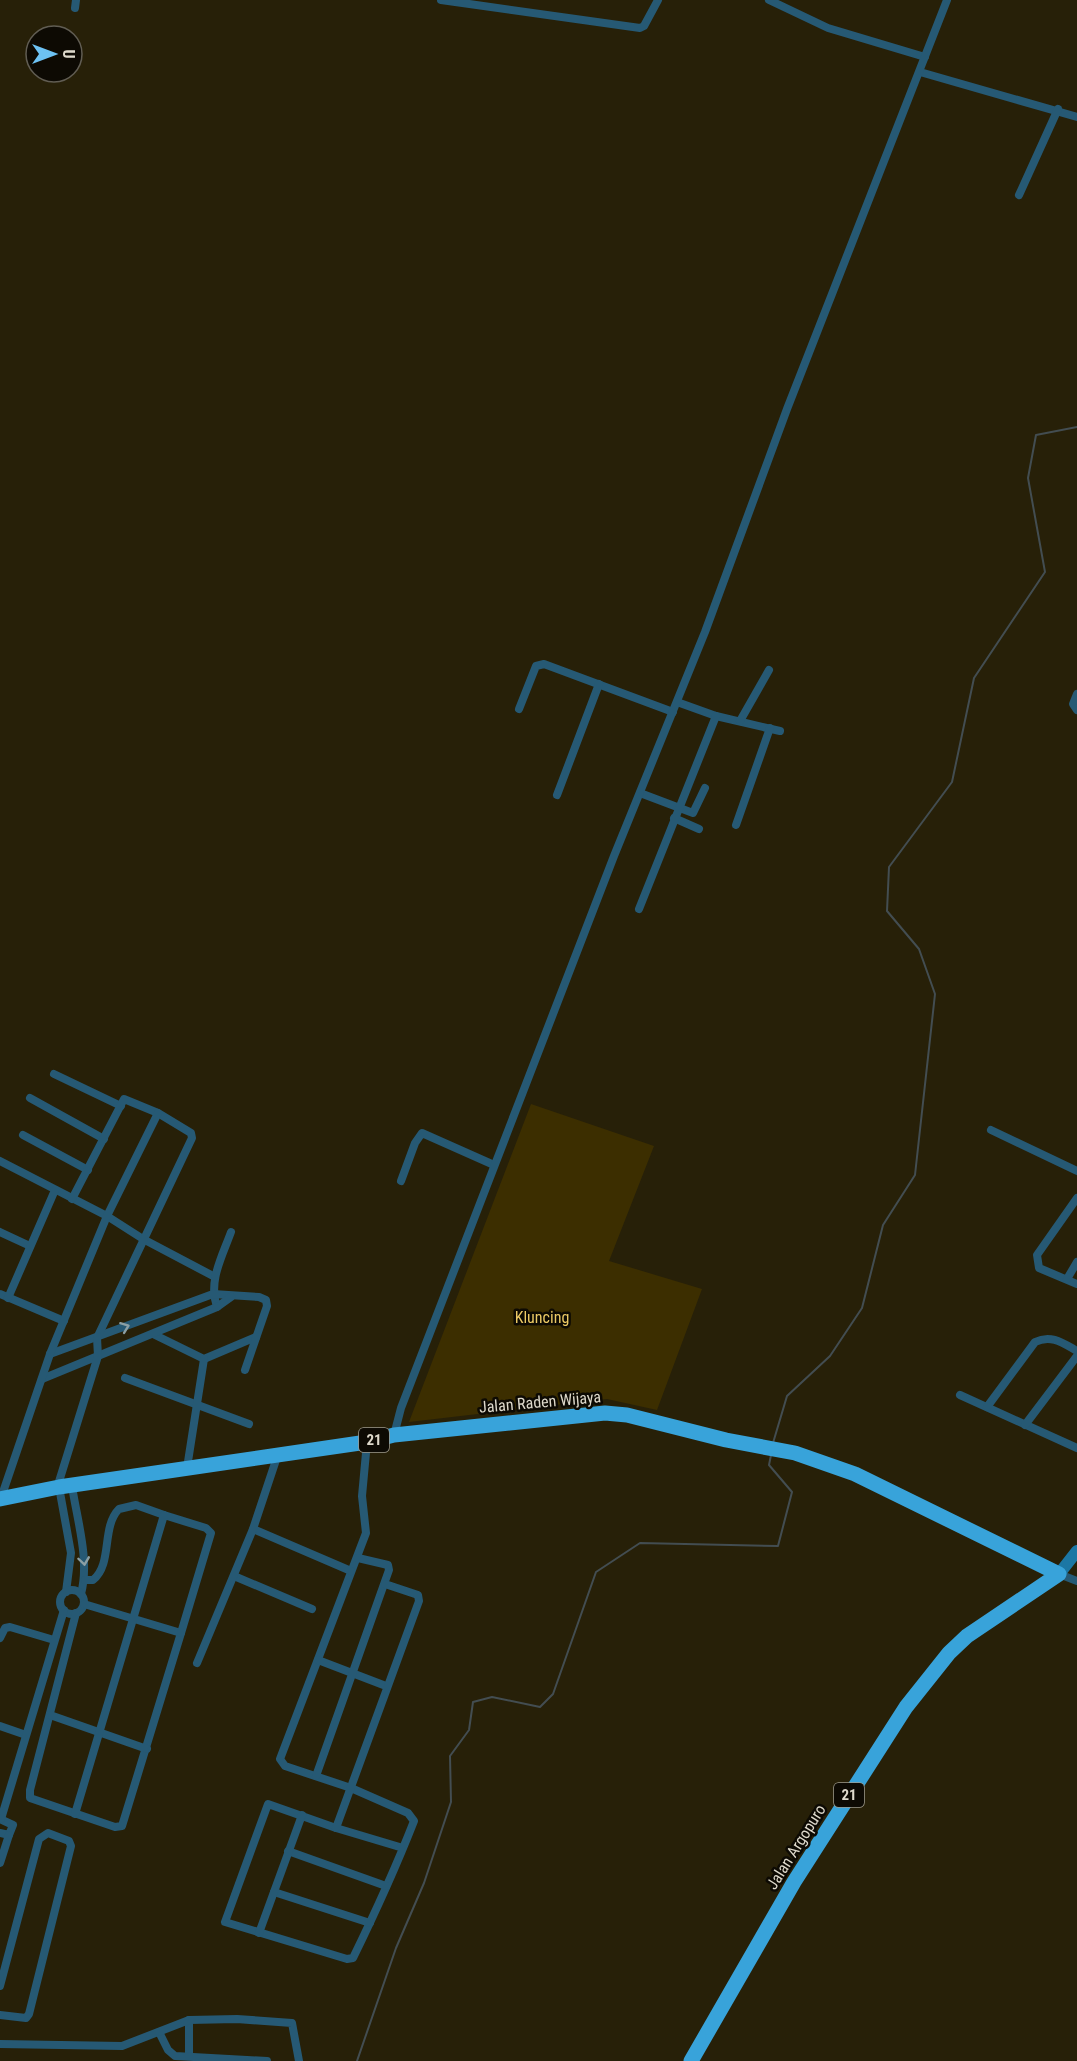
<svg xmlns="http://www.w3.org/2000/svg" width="1077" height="2061" viewBox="0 0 1077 2061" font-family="'Roboto Condensed',sans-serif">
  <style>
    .green { fill: #3c2e00 }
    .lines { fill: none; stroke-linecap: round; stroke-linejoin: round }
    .stream { stroke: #434d51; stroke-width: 2 }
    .street { stroke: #265974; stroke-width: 8 }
    .secondary { stroke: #1c77a4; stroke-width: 12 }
    .highway { stroke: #38a3da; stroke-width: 15 }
    .oneway { stroke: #8b9fa4 }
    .labels { text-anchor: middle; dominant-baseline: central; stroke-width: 5; stroke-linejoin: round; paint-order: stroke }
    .shield { fill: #0d0a03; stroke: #9f9b8f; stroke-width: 1.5 }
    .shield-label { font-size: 15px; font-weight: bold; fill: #ded9cb }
    .park-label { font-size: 16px; fill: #ecca65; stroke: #0d0a03 }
    .street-label { font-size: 16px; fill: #ded9cb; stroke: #0d0a03 }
  </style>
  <rect width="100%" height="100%" fill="#272008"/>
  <path class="green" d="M531 1104 654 1146 609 1261 702 1289 657 1410 607 1399 409 1422Z"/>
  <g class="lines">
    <g class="stream">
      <path d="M773 1443 787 1396 830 1356 862 1308 883 1225 915 1175 935 994 919 949 887 911 889 867 952 782 974 678 1045 572 1028 478 1036 435 1077 427"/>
      <path d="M357 2061 396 1948 424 1883 451 1802 450 1756 469 1730 473 1702 492 1697 540 1707 553 1694 596 1572 640 1543 778 1546 792 1492 769 1465 771 1455"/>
    </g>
    <g class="street">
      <path d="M441 0 640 28 644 26 658 0"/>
      <path d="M769 0 828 28 925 57"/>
      <path d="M75 8 76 0"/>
      <path d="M920 72 1077 117"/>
      <path d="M1019 195 1058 109"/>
      <path d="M1077 694 1073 704 1077 710"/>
      <path d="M677 702 716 716 780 731"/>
      <path d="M519 709 536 666 544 664 673 712"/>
      <path d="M740 721 769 670"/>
      <path d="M640 793 693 813 705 788"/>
      <path d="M557 795 599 684"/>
      <path d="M674 818 699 829"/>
      <path d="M736 825 770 728"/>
      <path d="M639 909 716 716"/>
      <path d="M54 1074 121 1106"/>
      <path d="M30 1098 104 1139"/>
      <path d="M991 1130 1077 1171"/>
      <path d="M23 1135 88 1170"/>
      <path d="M0 1161 107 1216 143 1239 215 1277"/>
      <path d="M401 1181 415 1143 422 1133 494 1165"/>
      <path d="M1077 1198 1037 1255 1039 1268 1077 1284"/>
      <path d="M0 1232 30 1246"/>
      <path d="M1067 1279 1077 1262"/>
      <path d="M0 1294 64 1321"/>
      <path d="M8 1298 55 1190"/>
      <path d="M217 1307C208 1281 222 1257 231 1232"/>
      <path d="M153 1334 204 1359 256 1337"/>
      <path d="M50 1354 213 1294 259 1297 266 1300 267 1306 245 1370"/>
      <path d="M125 1378 249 1424"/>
      <path d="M42 1379 217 1307 231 1297"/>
      <path d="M960 1395 1077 1448"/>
      <path d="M987 1407 1035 1342C1051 1334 1063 1343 1077 1351"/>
      <path d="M1025 1425 1077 1356"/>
      <path d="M394 1435 401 1408 614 856 705 632 787 409 947 0"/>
      <path d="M367 1442 362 1496 366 1533 280 1759 285 1766 351 1788 408 1813 414 1821C396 1867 375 1913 353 1958L347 1959 225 1922 268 1804 336 1828 403 1848"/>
      <path d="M187 1468 204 1359"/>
      <path d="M72 1486C77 1520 90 1560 81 1594"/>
      <path d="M59 1487 71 1553 66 1592"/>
      <path d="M57 1488 98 1356 97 1338 192 1138 191 1133 158 1113 124 1099 72 1199"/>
      <path d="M0 1501 50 1354 107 1216 158 1113"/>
      <path d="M253 1529 351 1571"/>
      <path d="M1059 1574 1077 1581"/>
      <path d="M234 1576 312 1609"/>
      <path d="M85 1580H93C113 1564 101 1527 119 1509L136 1505 164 1515"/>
      <circle cx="72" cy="1602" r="12"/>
      <path d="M76 1613 30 1790V1798L115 1827 122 1826 181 1633 84 1604"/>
      <path d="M0 1638 5 1628 10 1627 54 1640"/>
      <path d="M318 1660 386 1686"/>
      <path d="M197 1663 253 1529 278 1454"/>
      <path d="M50 1715 147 1749"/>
      <path d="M0 1726 26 1735"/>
      <path d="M316 1776 389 1570 388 1565 358 1558"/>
      <path d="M75 1814 164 1515 206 1528 211 1533 181 1633"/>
      <path d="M0 1819 13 1825 9 1835 0 1833"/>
      <path d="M1 1819 64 1610"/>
      <path d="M336 1828 419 1601 418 1595 385 1584"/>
      <path d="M288 1851 386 1886"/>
      <path d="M0 1863 9 1835"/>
      <path d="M274 1892 370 1923"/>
      <path d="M259 1933 302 1815"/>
      <path d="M0 1986 39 1839 48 1833 69 1841 71 1846 29 2014 26 2018 0 2015"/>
      <path d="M189 2020V2056"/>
      <path d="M159 2032 168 2050 175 2056 267 2061"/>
      <path d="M0 2044 122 2046 189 2020 237 2019 292 2023 299 2061"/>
    </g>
    <path class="secondary" d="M1059 1574 1077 1551"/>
    <path class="highway" d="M0 1499 59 1487 367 1442 394 1435 605 1413 627 1415 726 1440 795 1453 855 1474 1059 1574 967 1636 949 1653 906 1707 794 1882 691 2061"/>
  </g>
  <defs><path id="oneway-chevron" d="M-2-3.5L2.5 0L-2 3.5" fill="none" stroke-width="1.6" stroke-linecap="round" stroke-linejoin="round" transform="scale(1.5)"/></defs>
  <g class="oneway">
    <use href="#oneway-chevron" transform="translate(125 1327) rotate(-21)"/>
    <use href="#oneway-chevron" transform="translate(84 1561) rotate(82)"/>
  </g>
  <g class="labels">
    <g class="shield">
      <rect x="359" y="1428" width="30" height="24" rx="4.5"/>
      <rect x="834" y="1783" width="30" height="24" rx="4.5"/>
    </g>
    <g class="shield-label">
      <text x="374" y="1440">21</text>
      <text x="849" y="1795">21</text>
    </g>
    <g class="park-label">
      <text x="542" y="1317">Kluncing</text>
    </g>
    <g class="street-label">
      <text transform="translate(540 1402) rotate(-5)">Jalan Raden Wijaya</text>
      <text transform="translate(796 1847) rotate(-58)">Jalan Argopuro</text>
    </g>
  </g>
  <g transform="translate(54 54) rotate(90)"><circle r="28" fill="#0d0a03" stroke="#615d53" stroke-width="1.5"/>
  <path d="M0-4.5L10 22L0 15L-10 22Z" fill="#6dc2f3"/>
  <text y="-9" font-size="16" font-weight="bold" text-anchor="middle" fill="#ded9cb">U</text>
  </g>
</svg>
